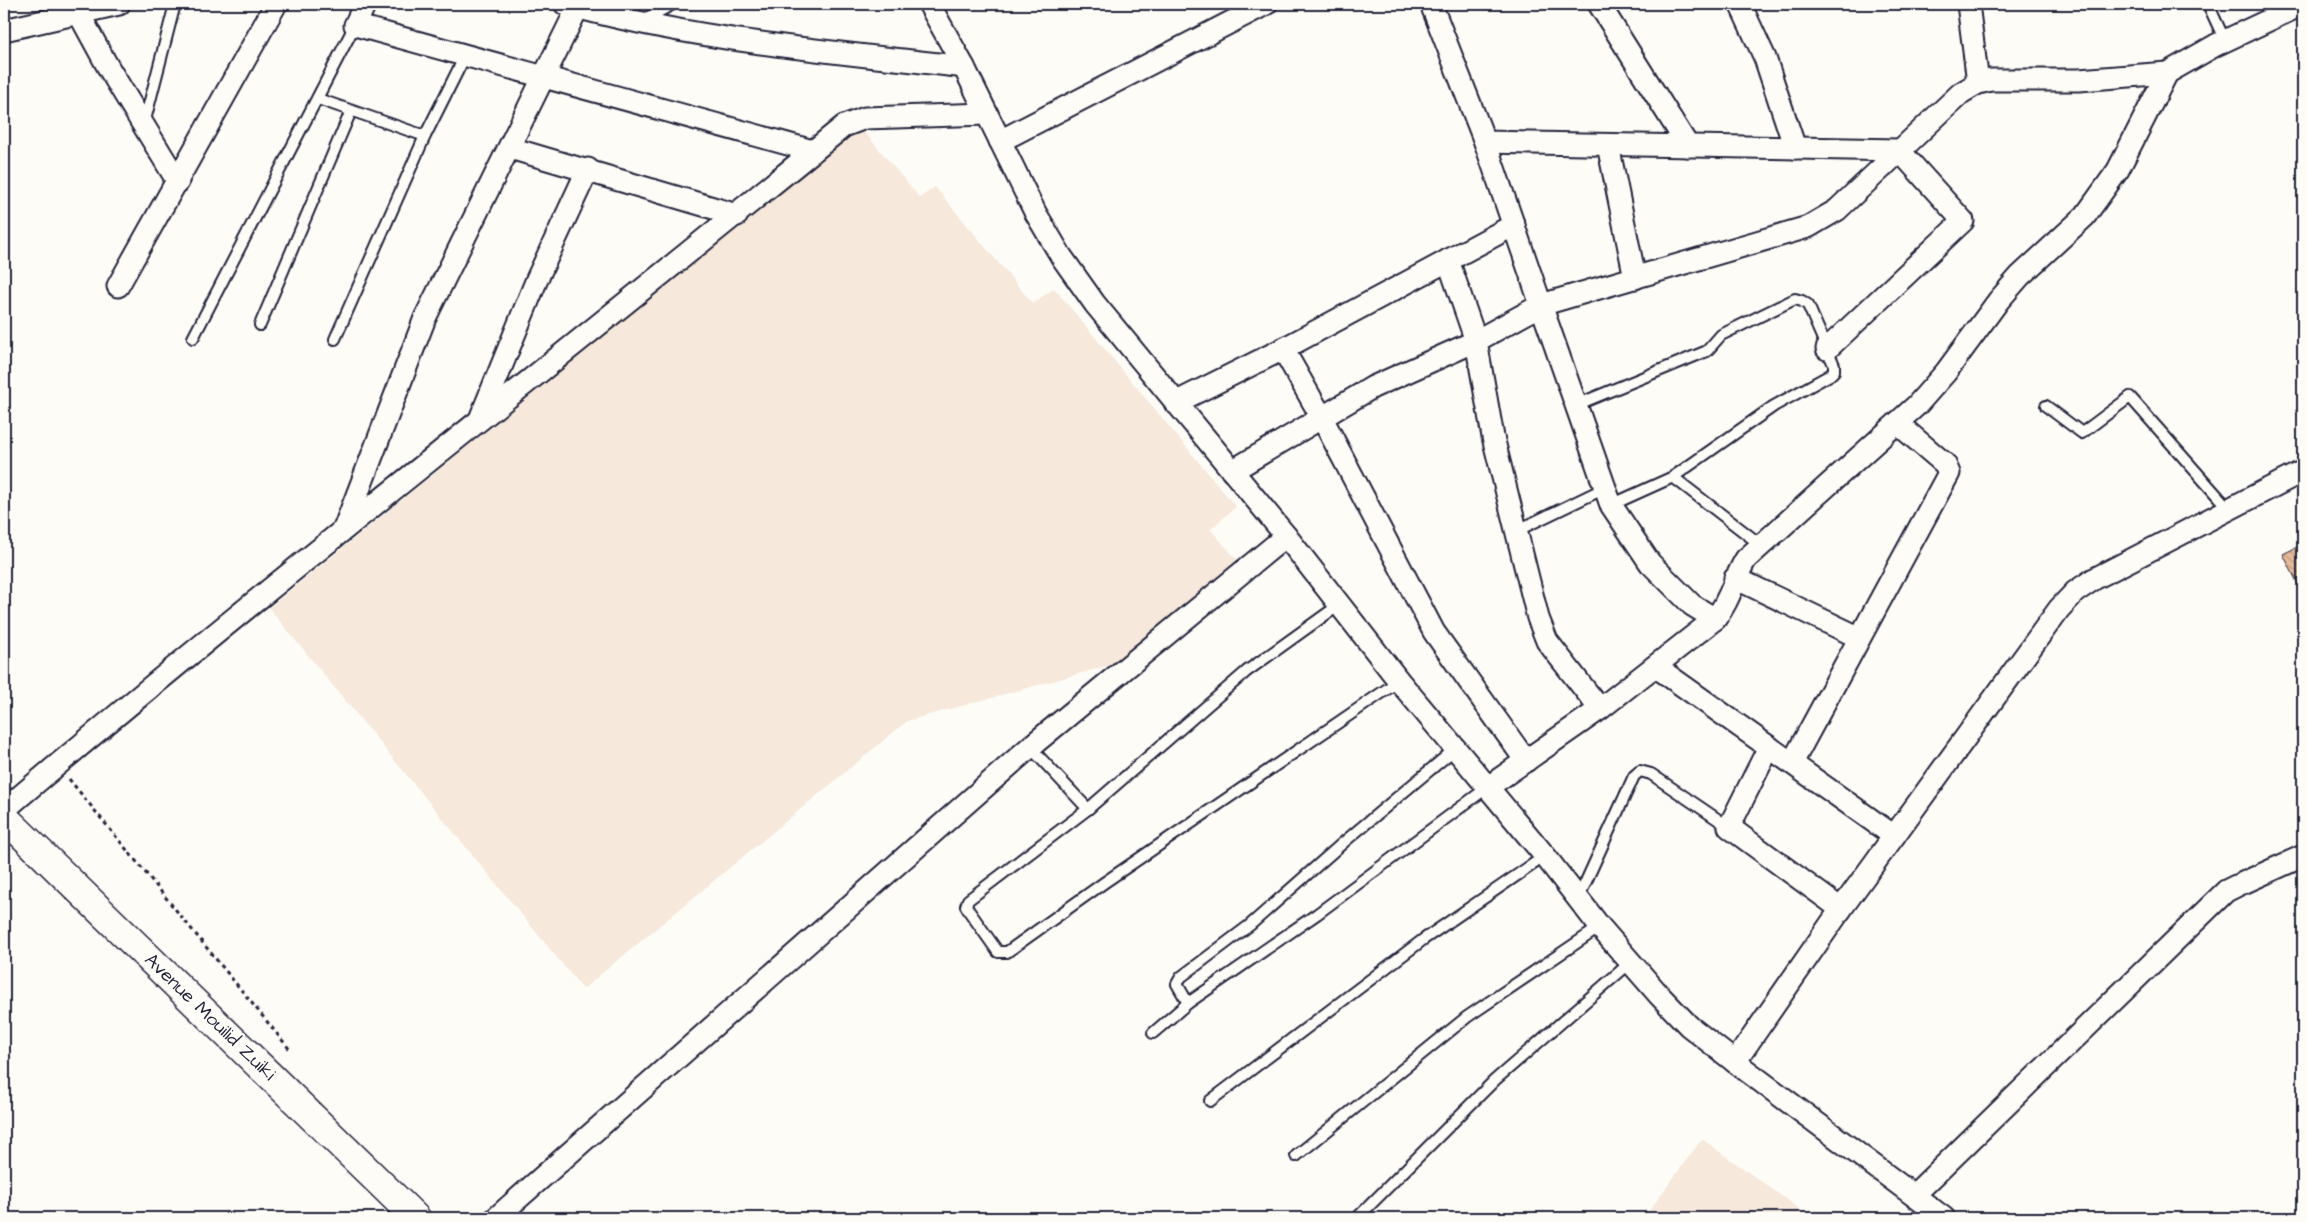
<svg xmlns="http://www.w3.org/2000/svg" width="2307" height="1222" viewBox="0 0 2307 1222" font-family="'Architects Daughter',sans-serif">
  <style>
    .built { fill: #f6e8da }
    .building { fill: url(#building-back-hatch); stroke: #22223b }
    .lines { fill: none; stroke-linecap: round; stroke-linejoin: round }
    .lane-casing { stroke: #22223b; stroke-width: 14 }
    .street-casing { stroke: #22223b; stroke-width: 25 }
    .primary-casing { stroke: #22223b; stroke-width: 31 }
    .path { stroke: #22223b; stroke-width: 3; stroke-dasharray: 4 4; stroke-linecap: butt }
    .lane { stroke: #fdfcf7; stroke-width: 10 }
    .street { stroke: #fdfcf7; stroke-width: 21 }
    .primary { stroke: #fdfcf7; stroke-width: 28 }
    .labels { text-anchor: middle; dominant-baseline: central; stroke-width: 4; stroke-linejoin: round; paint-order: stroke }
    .street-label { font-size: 19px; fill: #22223b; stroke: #fdfcf7 }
  </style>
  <defs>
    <pattern id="building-back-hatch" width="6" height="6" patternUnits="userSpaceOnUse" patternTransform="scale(1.25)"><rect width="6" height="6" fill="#e7b998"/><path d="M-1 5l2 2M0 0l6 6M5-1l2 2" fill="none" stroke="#c69f84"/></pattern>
  </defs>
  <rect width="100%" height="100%" fill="#fdfcf7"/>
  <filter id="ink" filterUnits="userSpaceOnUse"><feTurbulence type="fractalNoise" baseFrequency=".02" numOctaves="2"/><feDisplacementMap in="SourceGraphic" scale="10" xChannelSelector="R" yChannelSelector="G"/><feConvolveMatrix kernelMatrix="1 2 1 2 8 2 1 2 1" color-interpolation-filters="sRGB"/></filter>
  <g filter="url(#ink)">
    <g class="built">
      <path d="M860 127 920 198 935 187 1033 304 1054 288 1236 507 1210 529 1239 562 1114 664 907 721 583 989 269 608Z"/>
      <path d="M1702 1139 1812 1218H1644Z"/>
    </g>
    <path class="building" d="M2303 544V594L2283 554Z"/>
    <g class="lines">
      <defs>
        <g id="lane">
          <path d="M2208 4 2225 41"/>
          <path d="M641 21 673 4"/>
          <path d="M318 99 425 136"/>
          <path d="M144 124 175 4"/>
          <path d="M260 325 351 111"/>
          <path d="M193 338 355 25"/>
          <path d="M335 339 425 136 465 56"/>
          <path d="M1576 405 1707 351 1721 335 1795 299 1802 301 1808 305 1834 365V371L1830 375 1774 406 1673 477 1611 505"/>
          <path d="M2046 406 2082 433 2130 397 2229 509"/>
          <path d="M1673 477 1761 545"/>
          <path d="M1516 531 1605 488"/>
          <path d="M1339 605 1247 671 1088 809 968 900 966 906 969 911 998 952H1007L1105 882 1399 681"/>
          <path d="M1030 747 1088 809"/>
          <path d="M1578 899 1634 776 1640 771 1651 774 1729 827"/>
          <path d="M1188 1003 1177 984 1181 977 1250 925 1344 842 1455 749"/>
          <path d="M1153 1033 1188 1003 1317 914 1488 787"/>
          <path d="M1210 1101 1424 939 1545 856"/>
          <path d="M1296 1156 1467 1017 1600 927"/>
          <path d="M1357 1218 1495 1080 1631 962"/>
        </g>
        <g id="street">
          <path d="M365 4 355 25 813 151"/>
          <path d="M565 4C695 41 830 51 964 67"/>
          <path d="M929 4 964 67 1035 212 1061 256 1095 304 1286 536 1399 681 1545 856 1600 927 1660 996 1689 1026 1735 1062 1944 1218"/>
          <path d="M1599 4 1688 146"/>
          <path d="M1740 4 1765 58 1795 148"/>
          <path d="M1968 4 1978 83"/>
          <path d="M78 12 108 67 178 182"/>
          <path d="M4 30 119 4"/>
          <path d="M1000 141 1266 4"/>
          <path d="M1485 142 1899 150 1963 221 1827 349"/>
          <path d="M1608 145 1635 278"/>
          <path d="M510 148 737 215"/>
          <path d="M1448 260 1476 341 1493 437 1538 618 1547 641 1600 709"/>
          <path d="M118 286 276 4"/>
          <path d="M1283 349 1321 416 1434 632 1526 761"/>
          <path d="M1175 403 1283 349 1514 225"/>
          <path d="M480 419 537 279 588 169"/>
          <path d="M1232 471 1373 387 1476 341 1541 305 1485 142 1431 4"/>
          <path d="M344 529 425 318 578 7"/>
          <path d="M1735 578 1858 637"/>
          <path d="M1715 619 1692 605 1650 563 1611 505 1541 305 1808 227 1837 210 1961 93 1978 83 1991 80H2079L2167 73 2216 45 2303 4"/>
          <path d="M1655 666 1894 836"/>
          <path d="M1769 747 1729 827 1841 909"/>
          <path d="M1792 763 1949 473 1945 464 1897 423"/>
          <path d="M1488 787 1600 709 1715 619C1730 601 1734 578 1746 559L1917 405 1946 372 1999 300 2020 276 2085 216 2118 170 2167 73"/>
          <path d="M4 810C279 576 565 355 844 126L865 118 987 114"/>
          <path d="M2243 883 2303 856"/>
          <path d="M1735 1062 1841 909 2059 609 2075 592 2094 579 2303 471"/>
          <path d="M1914 1195 2226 891 2236 886"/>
          <path d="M496 1218 1030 747 1286 536"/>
        </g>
        <path id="primary" d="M4 817 416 1218"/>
      </defs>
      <use href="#lane" class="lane-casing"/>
      <use href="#street" class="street-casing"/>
      <use href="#primary" class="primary-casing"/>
      <path class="path" d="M69 779 291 1051"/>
      <use href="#lane" class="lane"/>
      <use href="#street" class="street"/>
      <use href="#primary" class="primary"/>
    </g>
  </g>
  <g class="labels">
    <g class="street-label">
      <text transform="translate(210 1017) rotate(44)">Avenue Mouilid Zuiki</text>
    </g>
  </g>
  <rect width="2307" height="1222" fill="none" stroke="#fdfcf7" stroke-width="20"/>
  <rect x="10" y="10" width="2287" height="1202" fill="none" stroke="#22223b" stroke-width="2" filter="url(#ink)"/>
</svg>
